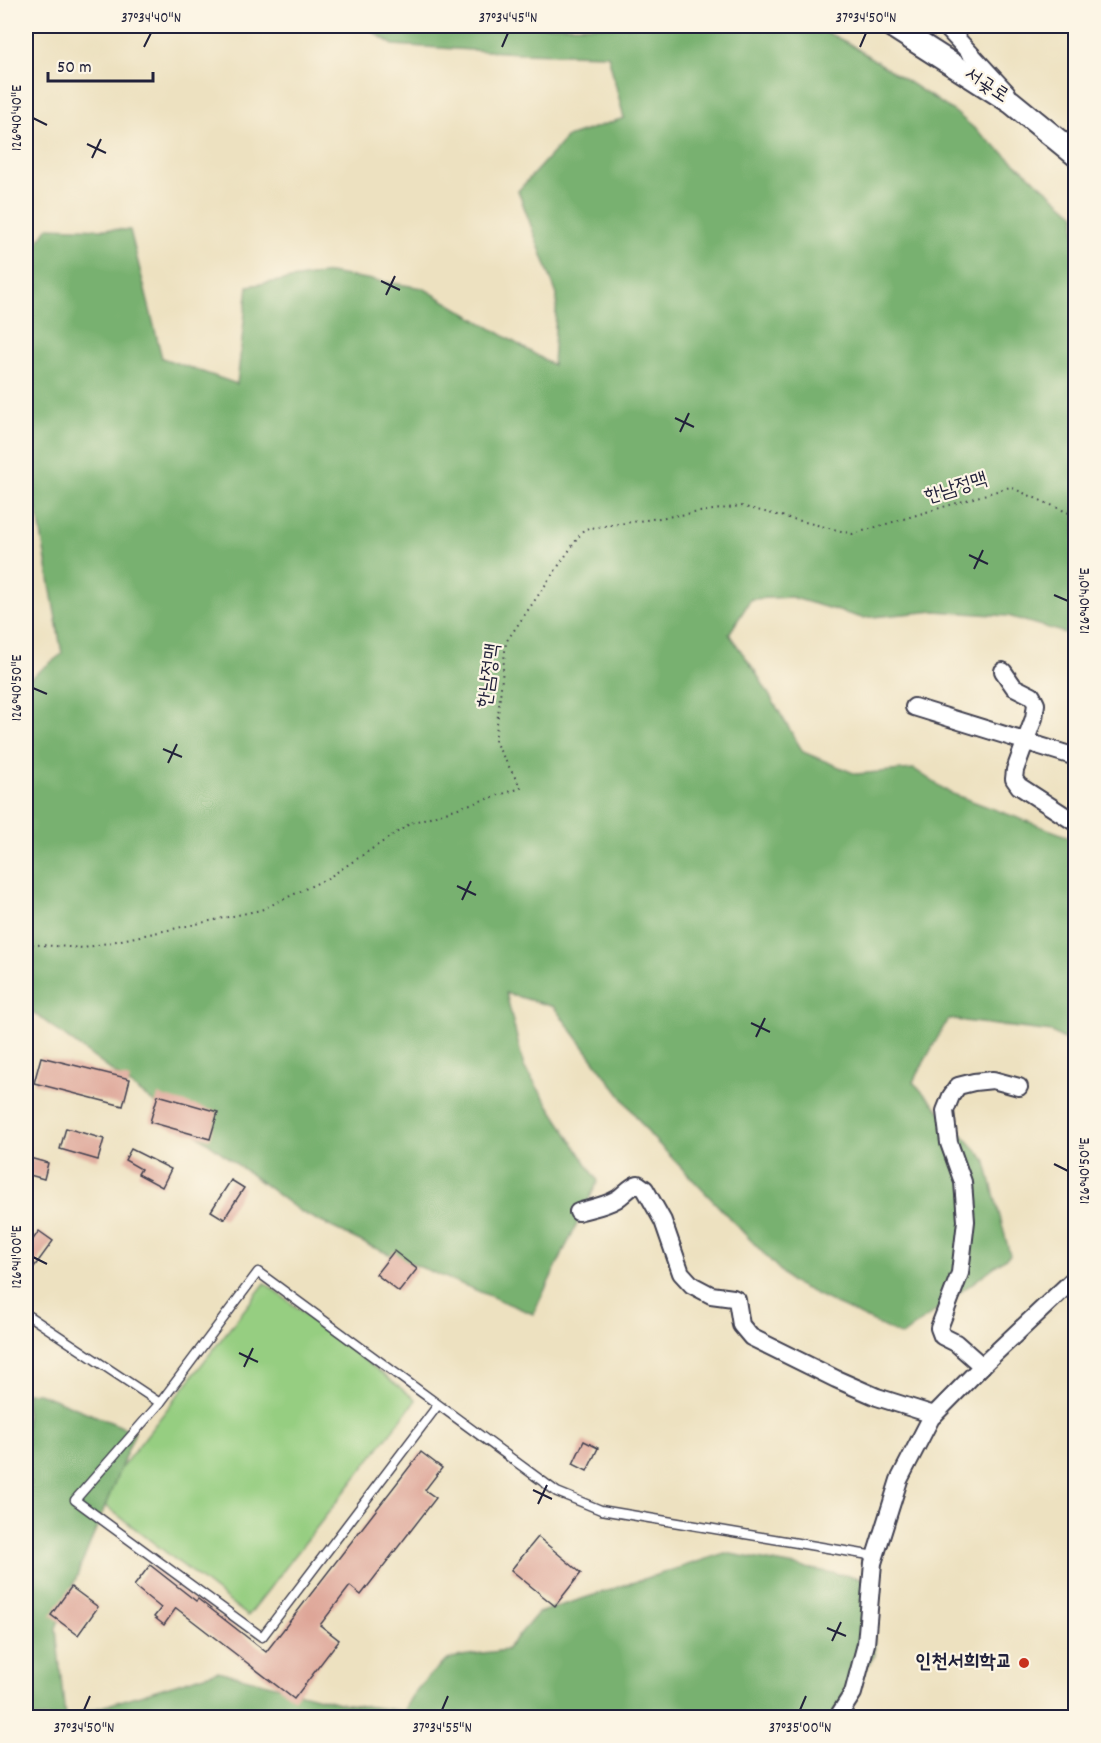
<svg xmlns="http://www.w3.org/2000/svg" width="1101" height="1743" viewBox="0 0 1101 1743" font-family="Dekko,'Poor Story',sans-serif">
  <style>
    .green { fill: #96ce81; stroke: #5c785e; stroke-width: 1.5 }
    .forest { fill: #78b16f; stroke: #4d6a55; stroke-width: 1.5 }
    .building { fill: #dea698 }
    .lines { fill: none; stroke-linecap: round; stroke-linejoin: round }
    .service-casing { stroke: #403f4f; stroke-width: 11 }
    .minor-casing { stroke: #403f4f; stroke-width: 20 }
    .secondary-casing { stroke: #403f4f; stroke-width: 26 }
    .path { stroke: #403f4f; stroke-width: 2; stroke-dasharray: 1.5 4.5; stroke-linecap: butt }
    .service { stroke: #fff; stroke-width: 8 }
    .minor { stroke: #fff; stroke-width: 16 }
    .secondary { stroke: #fff; stroke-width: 22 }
    .ticks { fill: none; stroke: #22223b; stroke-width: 2 }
    .poi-dot { fill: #c8321e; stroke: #fcf5e5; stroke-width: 2 }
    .labels { text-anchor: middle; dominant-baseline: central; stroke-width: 4.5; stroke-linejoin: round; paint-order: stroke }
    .street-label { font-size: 20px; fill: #22223b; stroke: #fcf5e5 }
    .poi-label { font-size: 20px; font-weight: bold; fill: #22223b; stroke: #fcf5e5; text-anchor: end }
    .neatline { fill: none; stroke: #22223b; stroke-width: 2 }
    .ticks-label { font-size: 15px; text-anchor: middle; fill: #22223b }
  </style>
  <rect width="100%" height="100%" fill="#fcf5e5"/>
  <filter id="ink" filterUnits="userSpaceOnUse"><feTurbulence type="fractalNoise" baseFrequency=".0167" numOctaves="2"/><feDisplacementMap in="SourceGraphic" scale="12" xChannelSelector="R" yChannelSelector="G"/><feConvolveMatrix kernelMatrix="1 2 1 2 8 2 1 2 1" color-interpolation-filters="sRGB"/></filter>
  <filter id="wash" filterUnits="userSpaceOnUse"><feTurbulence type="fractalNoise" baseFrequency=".008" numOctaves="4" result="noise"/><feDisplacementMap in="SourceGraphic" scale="24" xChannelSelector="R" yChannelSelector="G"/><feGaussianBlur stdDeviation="1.35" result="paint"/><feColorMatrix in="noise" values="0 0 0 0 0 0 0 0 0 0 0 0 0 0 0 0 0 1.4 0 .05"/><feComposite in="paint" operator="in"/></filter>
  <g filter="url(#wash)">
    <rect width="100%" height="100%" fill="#ede1c0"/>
    <path class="green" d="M265 1283 416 1400 248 1616 97 1499Z"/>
    <g class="forest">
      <path d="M364 26H814L848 43 955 112 1075 214V636L1008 616 935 611 862 618 791 597 751 599 729 634 755 671 803 752 856 774 914 769 950 793 1075 839V1046L1052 1032 948 1019 913 1082 985 1159 1010 1255 902 1336 791 1282 651 1136 554 1007 506 993 524 1067 598 1181 533 1314 370 1246 301 1212 26 1007V681L62 654 38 515 26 476V260L48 227 130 230 162 358 237 384 248 286 329 273 423 288 553 365 557 295 518 191 567 137 624 118 608 55 519 53 393 45Z"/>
      <path d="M26 1393H39L135 1432 56 1628 65 1717 26 1718Z"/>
      <path d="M725 1553 871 1580 875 1655 832 1717 65 1718 218 1671 339 1703 405 1711C405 1699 438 1665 450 1659 457 1655 495 1652 506 1650L538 1613Z"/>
    </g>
    <g id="blocks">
      <g class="building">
        <path d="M41 1057 130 1079 123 1106 34 1083Z"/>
        <path d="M158 1095 218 1112 210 1139 150 1122Z"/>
        <path d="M66 1128 104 1139 98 1160 60 1149Z"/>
        <path d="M131 1149 171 1169 162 1187 138 1174 141 1169 125 1160Z"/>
        <path d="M26 1157 48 1163 44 1179 26 1174Z"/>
        <path d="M231 1180 244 1188 224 1219 211 1211Z"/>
        <path d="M39 1231 53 1241 26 1278V1249Z"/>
        <path d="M394 1251 417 1269 399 1292 376 1274Z"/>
        <path d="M584 1441 598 1448 587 1471 573 1464Z"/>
        <path d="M421 1452 442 1468 425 1490 436 1498 361 1595 350 1586 320 1625 339 1640 294 1699 176 1608 164 1625 154 1617 161 1608 134 1586 150 1565 196 1601 198 1599 266 1652Z"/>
        <path d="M538 1537 581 1573 555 1606 511 1570Z"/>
        <path d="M71 1587 98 1607 78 1635 51 1615Z"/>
      </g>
    </g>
  </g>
  <g filter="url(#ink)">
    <use href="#blocks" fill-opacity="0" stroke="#403f4f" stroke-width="1.5"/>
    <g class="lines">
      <defs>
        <g id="service">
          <path d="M26 1314 160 1403"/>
          <path d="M438 1405 262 1637 75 1500 160 1403 258 1272 557 1492 601 1510 875 1556"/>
        </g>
        <g id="minor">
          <path d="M945 26 1007 93"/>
          <path d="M1003 671 1014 687 1032 696 1036 704 1034 718 1015 770 1014 779 1019 786 1076 823"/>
          <path d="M914 707 1076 757"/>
          <path d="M578 1212C592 1208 605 1206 617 1199 625 1194 630 1186 638 1184L645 1189 663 1221 681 1273 692 1285 711 1295 733 1298 737 1300 741 1325 751 1337 836 1379 877 1397 934 1415"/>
          <path d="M982 1366 956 1343 942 1336 939 1328 960 1273 966 1221 963 1182 949 1143 945 1111 951 1096 958 1086 974 1082 993 1080 1019 1087"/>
          <path d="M837 1718 853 1693 866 1644 873 1563 899 1480 931 1418 988 1360 1076 1277"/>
        </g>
        <path id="secondary" d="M892 26 1011 102 1076 155"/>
      </defs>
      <use href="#service" class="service-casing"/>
      <use href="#minor" class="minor-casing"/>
      <use href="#secondary" class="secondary-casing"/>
      <path class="path" d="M26 944 84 948 261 910 328 878 411 823 521 788 495 742 506 642 584 529 741 506 853 534 1010 487 1076 516"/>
      <use href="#service" class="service"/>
      <use href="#minor" class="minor"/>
      <use href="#secondary" class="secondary"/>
    </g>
  </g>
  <path class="ticks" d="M144 47 151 33M502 47 508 33M860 47 866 33M33 118 47 125M87 144 106 153M92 158 101 139M381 281 400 290M386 295 395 276M675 418 694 427M680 432 689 413M969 555 988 564M974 569 983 550M1054 595 1068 601M33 688 47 694M163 749 182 757M168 763 177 744M457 886 476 895M462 900 471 881M751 1023 770 1032M756 1037 765 1018M1054 1164 1068 1171M33 1257 47 1264M239 1353 258 1362M244 1367 253 1348M533 1490 552 1499M538 1504 547 1485M827 1628 846 1636M832 1641 841 1622M84 1710 90 1696M442 1710 448 1696M800 1710 806 1696"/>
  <circle class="poi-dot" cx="1024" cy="1663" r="6"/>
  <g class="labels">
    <g class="street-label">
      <text transform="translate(986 86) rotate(33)">서곶로</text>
      <text transform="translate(956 489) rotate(-17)">한남정맥</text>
      <text transform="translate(490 676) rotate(-82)">한남정맥</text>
    </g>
    <g class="poi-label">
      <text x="1012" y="1663">인천서희학교</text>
    </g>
  </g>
  <rect width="1101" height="1743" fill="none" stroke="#fcf5e5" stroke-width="66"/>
  <path d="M48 72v9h105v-9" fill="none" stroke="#22223b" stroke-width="3"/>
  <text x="57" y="72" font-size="18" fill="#22223b" stroke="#fcf5e5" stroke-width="4.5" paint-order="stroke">50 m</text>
  <rect x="33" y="33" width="1035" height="1677" class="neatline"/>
  <g class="ticks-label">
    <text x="151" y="22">37°34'40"N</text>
    <text x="508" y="22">37°34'45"N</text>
    <text x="866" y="22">37°34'50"N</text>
    <text transform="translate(16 118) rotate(-90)" y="5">126°40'40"E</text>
    <text transform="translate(1084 601) rotate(-90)" y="5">126°40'40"E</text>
    <text transform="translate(16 688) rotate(-90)" y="5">126°40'50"E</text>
    <text transform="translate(1084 1171) rotate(-90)" y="5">126°40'50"E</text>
    <text transform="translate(16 1257) rotate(-90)" y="5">126°41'00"E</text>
    <text x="84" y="1732">37°34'50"N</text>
    <text x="442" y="1732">37°34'55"N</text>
    <text x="800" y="1732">37°35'00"N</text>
  </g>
</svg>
